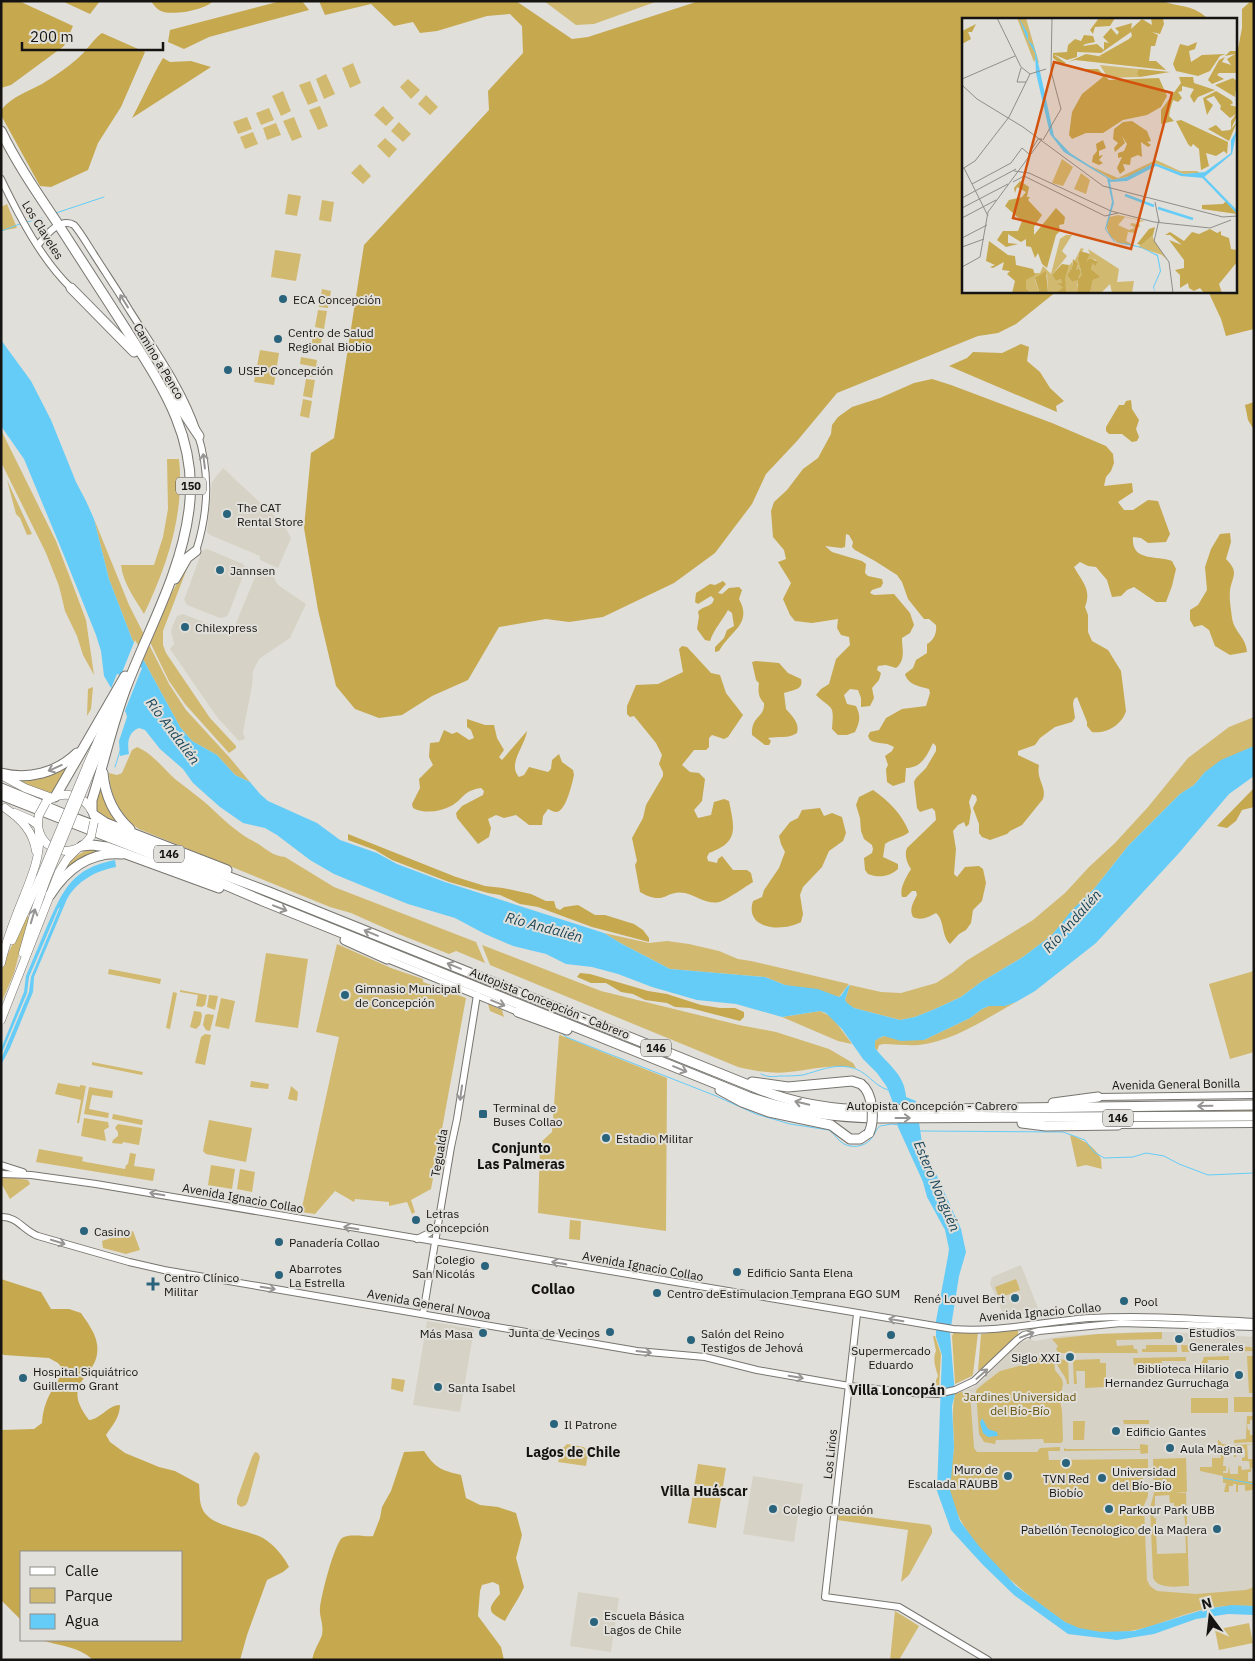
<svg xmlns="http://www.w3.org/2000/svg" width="1255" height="1661" viewBox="0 0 1255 1661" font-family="'IBM Plex Sans',sans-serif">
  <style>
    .built { fill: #d6d2c5 }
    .green { fill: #d2b970 }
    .forest { fill: #c6a84f }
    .water { fill: #65ccf8 }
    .pier { fill: #e1dfd9 }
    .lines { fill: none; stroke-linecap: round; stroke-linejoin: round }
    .stream { stroke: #65ccf8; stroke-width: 1 }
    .secondary-casing { stroke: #77756f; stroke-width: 8 }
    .primary-casing { stroke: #77756f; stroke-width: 9 }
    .highway-casing { stroke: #77756f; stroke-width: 11 }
    .secondary { stroke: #fff; stroke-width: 6 }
    .primary { stroke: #fff; stroke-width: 8 }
    .highway { stroke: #fff; stroke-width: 9 }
    .primary-bridge-casing { stroke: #77756f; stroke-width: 9; stroke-linecap: butt }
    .highway-bridge-casing { stroke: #77756f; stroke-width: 11; stroke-linecap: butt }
    .primary-bridge { stroke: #fff; stroke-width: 8 }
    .highway-bridge { stroke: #fff; stroke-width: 9 }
    .oneway { stroke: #969594 }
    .poi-dot { fill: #29647c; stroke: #e1dfd9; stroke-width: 2 }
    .labels { text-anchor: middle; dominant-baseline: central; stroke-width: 4; stroke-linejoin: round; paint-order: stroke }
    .shield { fill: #e1dfd9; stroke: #52514e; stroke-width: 1 }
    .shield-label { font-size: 11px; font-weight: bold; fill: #151412 }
    .street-label { font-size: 12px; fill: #151412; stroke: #e1dfd9 }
    .poi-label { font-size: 12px; fill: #151412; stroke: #e1dfd9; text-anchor: start }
    .park-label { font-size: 12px; fill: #67530d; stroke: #e1dfd9 }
    .water-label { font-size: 14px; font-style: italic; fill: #1a4659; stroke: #e1dfd9 }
    .neighbourhood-label { font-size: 14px; font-weight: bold; fill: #151412; stroke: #e1dfd9 }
    .quarter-label { font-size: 15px; font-weight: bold; fill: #151412; stroke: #e1dfd9 }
    .inset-river { fill: none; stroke: #65ccf8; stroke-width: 2.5 }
    .inset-road { fill: none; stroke: #8f8e89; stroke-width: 1 }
    .view { fill: #d3520d; fill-opacity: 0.15; stroke: #d3520d; stroke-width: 2.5 }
    .inset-edge { fill: none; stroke: #151412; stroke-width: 2.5 }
  </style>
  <rect width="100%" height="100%" fill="#e1dfd9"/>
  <g class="built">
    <path d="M223 468 284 525 291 538 278 568 260 560V556L210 535 207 532 212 482Z"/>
    <path d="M207 549 243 564 246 568 228 615 225 617 220 618 187 605 184 600 202 551Z"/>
    <path d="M261 571 273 576 278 585 306 604 290 638 259 659 253 671 252 686 243 732 245 739 239 741 217 717 170 649 174 644 171 630 177 616 183 614 232 633 257 572Z"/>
    <path d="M1021 1265 1040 1313 1004 1316 990 1284 992 1277Z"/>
    <path d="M427 1321 474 1329 460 1412 413 1405Z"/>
    <path d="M1136 1332H1171L1254 1337V1606L1232 1605 1170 1620 954 1447 955 1394 972 1388 981 1382 1016 1345 1030 1339 1035 1341 1062 1336Z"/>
    <path d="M753 1476 803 1484 794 1542 743 1534Z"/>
    <path d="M578 1592 619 1598 611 1652 570 1646Z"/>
  </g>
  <g class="green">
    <path d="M544 1H658L594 24 576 25Z"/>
    <path d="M353 63 361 83 350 88 342 68Z"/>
    <path d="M326 74 335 94 324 99 316 79Z"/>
    <path d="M408 79 420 90 411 99 400 87Z"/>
    <path d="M310 81 318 101 308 105 299 85Z"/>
    <path d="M283 91 291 111 281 116 272 96Z"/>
    <path d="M426 95 438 107 430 115 418 104Z"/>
    <path d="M320 106 328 126 318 130 309 110Z"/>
    <path d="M383 106 394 118 386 126 374 115Z"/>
    <path d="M269 108 274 120 261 125 256 113Z"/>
    <path d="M247 117 252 129 238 134 233 122Z"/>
    <path d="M294 117 302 137 292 141 283 121Z"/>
    <path d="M399 122 411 134 403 142 391 131Z"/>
    <path d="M276 123 281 135 267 140 263 128Z"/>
    <path d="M253 132 258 144 245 149 240 137Z"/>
    <path d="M385 138 397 149 389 158 377 146Z"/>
    <path d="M360 164 371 176 363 184 351 173Z"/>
    <path d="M288 194 301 196 297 216 285 214Z"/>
    <path d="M322 200 334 202 331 222 319 220Z"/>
    <path d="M7 204 17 228 1 231V207Z"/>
    <path d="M275 250 301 254 296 281 271 277Z"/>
    <path d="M322 289 331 291 328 308 319 307Z"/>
    <path d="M318 310 327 311 324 329 315 327Z"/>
    <path d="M314 330 323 332 320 349 311 347Z"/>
    <path d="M260 350 279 353 274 385 254 382Z"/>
    <path d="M301 357 317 360 316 367 300 364Z"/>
    <path d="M301 368 317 370 315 377 299 375Z"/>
    <path d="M306 379 315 380 312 398 303 396Z"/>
    <path d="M303 399 312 401 309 418 300 416Z"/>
    <path d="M1 430 56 541 74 588 86 620 94 675 83 655 77 636 65 611 59 586 46 553 1 462Z"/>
    <path d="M167 459H179C185 513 167 566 144 614 135 599 123 583 121 565H154L163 537 168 509Z"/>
    <path d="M7 480 32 534 27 535 20 518 16 514Z"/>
    <path d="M94 519 129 605 169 684 186 710 230 758 250 782 235 775 217 755 192 741 180 727 132 639 109 579Z"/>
    <path d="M191 558 163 631V645L166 653 210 718 236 746V748L229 753 185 704 169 681 149 640 165 605Z"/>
    <path d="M93 687 91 709 87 716 88 689Z"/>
    <path d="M1254 717V746L1205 772 1194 785 1180 794 1128 846 1094 889 1073 910 1052 935 1023 957 981 982 961 997 935 1009 915 1017 900 1020 854 1008 846 1003 845 1000 850 985 881 992 901 993 936 983 953 972 966 961 1033 920 1065 893 1089 867 1115 843 1148 807 1188 758 1229 727Z"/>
    <path d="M137 747C152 753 163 768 175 779 186 788 198 796 208 805 223 819 237 833 255 842 264 847 272 856 285 857L334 887 476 942 485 963 456 951 449 954 396 933 351 913 330 907 139 829C120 816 110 795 109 773L117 775 122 773 132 750Z"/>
    <path d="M68 766 53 792 46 794 14 779C35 780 51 778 68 766Z"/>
    <path d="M101 786 109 809 119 823 117 824 97 813 95 806Z"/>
    <path d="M90 849H106L62 872C70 860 77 854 90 849Z"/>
    <path d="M27 916 29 917 14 973 1 1004V967Z"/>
    <path d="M604 933 649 943 667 941 689 944 719 951 738 959 751 961 849 984 839 997 785 985 765 977 670 969 622 944Z"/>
    <path d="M337 944 391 968 423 979V982L466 998 431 1189 411 1200 415 1212 412 1214 407 1202 389 1206V1202L355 1199 354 1202 335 1191 315 1214 301 1212 339 1037 316 1032Z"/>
    <path d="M482 945 601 991 739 1025 776 1032 829 1049 853 1063 856 1068C833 1063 811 1070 789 1072 772 1074 755 1071 738 1067L490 965Z"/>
    <path d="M266 953 308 959 298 1028 255 1022Z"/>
    <path d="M109 969 161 979 160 984 108 974Z"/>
    <path d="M1254 971V1052L1230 1059 1209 984Z"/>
    <path d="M180 990 207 995 205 1005 202 1007 196 1006 198 995 180 992Z"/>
    <path d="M173 992 177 993 170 1029 166 1028Z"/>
    <path d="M209 995 218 996 215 1010 207 1007Z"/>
    <path d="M221 998 235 1001 229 1029 215 1026Z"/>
    <path d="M1016 1002C985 1019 954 1041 919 1045 908 1046 895 1044 884 1044L879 1045 877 1051 875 1048V1041L879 1038 885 1036 924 1040 970 1018 982 1009 989 1006H1005Z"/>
    <path d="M488 1004 502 1010 504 1017 490 1011Z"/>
    <path d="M194 1011 201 1012 202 1016 200 1025 196 1029 190 1027Z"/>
    <path d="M820 1011 832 1017 852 1044 838 1041 782 1017Z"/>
    <path d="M208 1014 214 1015 210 1031 206 1030 203 1025 205 1015Z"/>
    <path d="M205 1034 211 1035 205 1065 195 1063 201 1037Z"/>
    <path d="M560 1035 667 1078 666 1231 538 1213 540 1143 552 1132 559 1036Z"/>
    <path d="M92 1062 143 1072 142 1075 92 1065Z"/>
    <path d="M251 1081 269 1084 268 1089 250 1087Z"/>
    <path d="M58 1083 80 1087V1085L86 1086 79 1123H77L81 1100 55 1094Z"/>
    <path d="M291 1086 298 1092 297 1101 288 1099Z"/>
    <path d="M89 1087 113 1091 112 1098 92 1095 89 1109 109 1113 108 1118 84 1114Z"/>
    <path d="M1254 1110V1113L948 1115 1027 1112Z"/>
    <path d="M113 1114 143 1120 142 1125 112 1119Z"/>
    <path d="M84 1118 108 1122 109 1127 104 1130 106 1141 81 1136Z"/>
    <path d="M209 1120 252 1128 246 1162 206 1154 203 1151Z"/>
    <path d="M118 1124 142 1128 139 1145 123 1142 122 1144 112 1143 113 1140 118 1136V1132L115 1128Z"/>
    <path d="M1070 1135C1080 1138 1094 1146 1100 1157 1102 1160 1101 1165 1102 1169L1086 1165 1077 1167Z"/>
    <path d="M39 1149 83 1157 82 1161 86 1162 125 1169 126 1165 128 1164 130 1153 136 1154 134 1166 155 1169 153 1181 36 1162Z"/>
    <path d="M211 1165 235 1169 232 1189 208 1185Z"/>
    <path d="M240 1169 255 1172 252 1192 237 1189Z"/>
    <path d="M1 1176 28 1180 30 1184 10 1199 1 1183Z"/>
    <path d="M570 1220 581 1221 580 1240 569 1239Z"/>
    <path d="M133 1231 140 1250 126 1254 103 1248 102 1241Z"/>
    <path d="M1016 1279 1020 1290 999 1298 995 1287Z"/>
    <path d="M1018 1330V1336L984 1368 978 1371 981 1334Z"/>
    <path d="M954 1332 978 1333 973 1374 972 1376 955 1384 952 1336Z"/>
    <path d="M1162 1332V1339L1116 1340 1117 1346 1133 1345 1134 1349H1137L1138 1353H1059L1056 1349 1058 1346 1052 1339 1098 1334Z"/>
    <path d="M933 1336H935L941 1354 939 1388 936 1387V1380L938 1376C936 1369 932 1359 936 1351Z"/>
    <path d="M1146 1345H1177V1352H1142V1349H1146Z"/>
    <path d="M1181 1345 1251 1347 1254 1351 1182 1352Z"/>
    <path d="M1229 1356V1360H1208V1358L1207 1370 1193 1371 1202 1362 1204 1357Z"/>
    <path d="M1247 1356H1254V1393H1249Z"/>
    <path d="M1186 1357V1361H1162V1363L1134 1365 1133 1358Z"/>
    <path d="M1038 1358 1054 1359 1055 1370 1062 1379 1063 1384 1060 1400 1062 1411 1063 1441 1061 1443H1044L1043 1439 996 1440 995 1444 984 1442 979 1434 976 1391 977 1389 1000 1371 1026 1364Z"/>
    <path d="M1056 1359 1068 1360 1069 1384H1067C1066 1374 1057 1370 1056 1359Z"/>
    <path d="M1100 1359V1363H1106V1387L1085 1388V1371H1076L1077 1384H1074L1073 1360Z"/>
    <path d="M392 1378 405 1380 403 1392 391 1389Z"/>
    <path d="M965 1391 970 1393 974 1448 977 1452H1037L1040 1448 1060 1447V1451H1048L1049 1460 1148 1459V1471H1143V1490H1148V1496L1144 1505 1147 1580 1150 1586 1157 1591 1196 1594 1246 1590 1254 1587V1606C1233 1605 1210 1606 1190 1613 1166 1620 1143 1632 1117 1632 1105 1633 1091 1632 1080 1629 1067 1625 1055 1615 1044 1607 1009 1581 962 1540 951 1496 947 1480 953 1463 954 1447 954 1429 951 1412 955 1394Z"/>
    <rect x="1234" y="1397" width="20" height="15"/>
    <rect x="1191" y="1398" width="37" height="15"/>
    <path d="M1247 1416H1254V1420H1250V1424H1247L1248 1430H1250V1435H1254V1442L1234 1443V1440L1246 1439Z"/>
    <path d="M1123 1420H1149V1424H1124Z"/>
    <path d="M1073 1421H1085L1084 1440H1073Z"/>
    <path d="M1218 1439 1222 1444 1231 1445V1453L1224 1454 1223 1466H1226V1471H1223V1473H1228L1229 1466 1230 1474H1238V1466H1241L1242 1470 1250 1469 1249 1461H1242V1458L1245 1457V1449H1236V1457H1234V1445L1254 1444 1247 1445 1248 1459H1254V1468H1251V1472H1248V1481H1254V1488L1252 1490 1245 1491V1485H1238V1492H1236V1484H1233V1486H1229V1492H1224L1226 1483H1223V1476L1200 1471V1467H1212V1458H1221L1220 1448H1210L1209 1446H1218Z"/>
    <path d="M567 1444 584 1447 588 1453 586 1466 558 1462 562 1449Z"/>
    <path d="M1140 1444 1148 1445V1453L1141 1454 1140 1450 1064 1451V1448L1066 1449H1140Z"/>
    <path d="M255 1452 258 1453 260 1457 248 1501 246 1505 241 1507 237 1504V1499L252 1457Z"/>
    <path d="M1186 1458 1187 1492 1175 1493H1186L1189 1586C1178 1586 1159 1590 1153 1578L1151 1529H1156L1157 1554 1186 1553 1185 1522 1183 1507H1174V1503H1170L1169 1495 1155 1496V1513H1153L1154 1518H1156V1527H1151L1150 1508 1154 1493 1153 1459Z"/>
    <path d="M698 1464 726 1468 716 1528 688 1523Z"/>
    <path d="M838 1513 930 1525 932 1529V1533L909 1575 901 1582 908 1530 837 1520Z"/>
    <path d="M895 1611 919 1626 899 1660H890Z"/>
    <path d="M1249 1623 1253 1643 1219 1650 1215 1630Z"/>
  </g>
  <g class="forest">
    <path d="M1 1H19L73 26 64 46 11 85 1 88Z"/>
    <path d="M62 1H100L90 14Z"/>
    <path d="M151 1H213C206 10 169 17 159 10 156 8 153 4 151 1Z"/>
    <path d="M281 1H302L309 10 209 37 184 49 168 42 170 30Z"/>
    <path d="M319 1H516L572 39 588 37 699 1H1162C1179 7 1195 5 1208 19H964V291H1057L1016 324 998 333 978 336 837 393 797 441 766 474 752 504 715 553 674 583 603 617 569 622 546 619 499 627 468 680 432 696 402 715 379 718 355 709 336 686 318 610 304 528 311 453 334 438 364 245 489 110 488 91 523 53 522 26 510 14 487 16 437 31 420 33 413 22 394 26 371 4 325 15Z"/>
    <path d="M1251 1H1254V329L1226 336 1221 319 1208 291H1236V59L1242 28V9Z"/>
    <path d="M102 33 145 52 121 107 98 143 88 170 51 187 40 186 2 117V109C13 96 27 92 42 84 53 77 67 68 77 59 87 51 92 40 102 33Z"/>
    <path d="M163 58 170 62 191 61 211 67 132 118C143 98 151 78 163 58Z"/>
    <path d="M1021 344 1029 347 1027 361 1040 372 1050 388 1064 401 1056 406 1057 412 949 366 967 358 973 352 1002 353Z"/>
    <path d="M932 379 951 385 1052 423 1106 446 1113 454 1114 463 1111 471 1106 477 1104 486 1132 483 1133 492 1118 502 1124 510H1133L1148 500 1158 501 1170 534 1166 542 1148 543 1141 538 1133 537C1131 562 1156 555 1172 561L1176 569 1172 586 1166 602H1156L1134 587 1127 590 1121 596 1112 597 1107 580 1096 567 1088 566 1080 562 1074 567C1082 582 1092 589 1085 607L1088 615V632L1092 641 1108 650 1121 671 1126 711C1122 725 1106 734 1092 732L1087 726V722L1077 697 1074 699 1073 704 1075 718 1072 722 1055 727 1040 738 1035 745 1018 751V755L1039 765C1036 780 1047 786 1043 799L1022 825 1010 831 1007 834 990 840 982 837 979 833V824L973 808 977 800 976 796 972 794 969 802 971 811 969 824 966 827 964 822 958 825 953 831 956 849 954 874 957 877 965 867 979 866 983 869 986 883 982 901 973 910 971 923 966 930 959 934 950 944C941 935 945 921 936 913 929 917 921 921 913 917 909 909 913 903 917 895L916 891H912L906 897H902C899 888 907 876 911 869 907 863 904 855 907 848L936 820 935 811 932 808 920 812 917 808 914 782 916 778 926 768 936 751V746L933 743C927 755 922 768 906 768L905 782 893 786 887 782 886 769 888 765 885 756 892 751 894 747C884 741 878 745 870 740L868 736 870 732 879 730 886 718 902 709 926 706 930 693 929 689C919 686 908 685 905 674L913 668 916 660 927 653V644C934 640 937 633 936 625L929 619H924L908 599 902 582 897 575 875 561 855 550 852 547 853 542 849 535 846 534 845 547 841 548 825 546 832 552 862 561 866 564 865 573 868 576 882 579 883 583 881 587 872 590 870 593 874 595 894 594 910 613 914 625 910 633 902 638C902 649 906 660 896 668L886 665 878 666 877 670 881 673 879 680 872 688 874 698 870 706 861 707V698L858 690 850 689 844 695 847 704 856 706C861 716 860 722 855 732L847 735H838L832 729C834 703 833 711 816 695L821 689 829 684 836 659 850 645 849 637 841 635 837 628 838 619 812 623 795 621 790 615 783 599 791 583 778 562 786 559 784 550 773 537 771 511 774 502 787 490 803 469 818 458 831 434 832 425 838 417 852 407 880 398 914 383Z"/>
    <path d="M1131 400 1132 409 1139 420 1136 429 1139 437 1137 441 1132 442 1122 434H1109L1106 431V427L1119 405H1124L1126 401Z"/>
    <path d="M1254 402V430L1248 420 1245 405Z"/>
    <path d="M1230 533 1231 542 1226 559C1239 572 1233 575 1230 590 1229 598 1231 609 1232 618 1234 632 1246 637 1247 652L1230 655 1215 646 1209 630 1202 625 1194 627 1190 620V610L1198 605 1207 590 1205 567 1211 549 1220 534Z"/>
    <path d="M723 581 726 584 718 593 722 594 729 588 739 587 742 590 739 599C753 624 730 631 719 651L715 652V647L724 638 727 630 734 626 732 613 728 610C722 621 714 629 710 641L705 640 697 629 699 616 698 612C703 605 712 608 714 599L711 596 698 604 695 602 696 593 710 584 715 585Z"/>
    <path d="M682 646 687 647 711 673 720 675 726 693 743 715 728 737 724 739 712 735 709 738V747L706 750H694L682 765 690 772 699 773 705 779 702 801 694 810 698 818 711 815 714 802 724 799 729 801C734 827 740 842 709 853L707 857 708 861 717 863 718 859 722 856 733 870H747L751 873 753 882C745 887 725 901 719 902 707 905 695 895 685 893 665 889 666 907 640 892L635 865 637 861 632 838 643 818 646 805 663 776V772L659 764 662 755 656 743 634 716 630 717 627 714V706L636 685 658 684 683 672 679 649Z"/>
    <path d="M756 661 779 663 788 673 801 679C804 690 792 690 784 693L786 709C792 716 800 723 797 733 789 739 778 736 768 738L771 741 769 745H765L752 735C751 715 765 718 764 703 758 697 758 691 759 683L756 680 752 662Z"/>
    <path d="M467 719 485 725H494L497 738 504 750 499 757 502 760 527 731C525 746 507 764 519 777L524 775 529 767 548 772 551 769 552 760 559 754 562 762 573 770 574 775C572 783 566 812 556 812 554 812 551 810 548 809L543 816 542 825H529L516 815 504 818 496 815 488 819 491 828 489 837 478 844 457 818 456 813 462 806 483 795 484 791 481 788C462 791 464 799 451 806 440 812 424 814 413 808L412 804 420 788 419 779 433 765 429 757 430 743 439 742 444 730 452 734 457 732 469 740 474 738 471 730 467 727Z"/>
    <path d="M1254 788V807L1242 810 1236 821 1227 828 1217 826Z"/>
    <path d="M873 790C889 801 902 814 909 832 903 838 893 838 885 844L883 857 898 864V869C889 877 879 878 868 874L865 870 864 858 872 853 873 849 872 845 864 839 861 831 860 818 856 805 859 797Z"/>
    <path d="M820 808 824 816 832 813 842 817 846 833 843 841 829 851 822 867 803 887 800 895 803 914 801 922C783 932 744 930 753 901L762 897 764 890 779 868 785 852 781 844 779 836 790 822 798 818 802 810Z"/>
    <path d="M348 834 456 877 485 886 503 888 531 894 546 901H554L556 908 560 910 564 907 578 905 595 915H605L634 924 643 930 649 938V942L592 927 538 907 520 904 500 895 488 893 449 882 392 860 375 850 348 840Z"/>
    <path d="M580 973 590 974 648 991 667 994 701 1005 720 1008H735L744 1012V1017L740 1021 690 1008 675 1007 667 1003 645 1000 633 994 621 992 606 983H591L577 977Z"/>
    <path d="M1 1279 41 1292 51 1309H69L81 1313C87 1322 95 1332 97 1344 102 1379 57 1379 89 1420 101 1419 108 1405 120 1405 120 1417 112 1426 106 1435L110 1442 125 1453 159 1467 175 1471 199 1484C200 1492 199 1501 202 1508 209 1527 246 1529 263 1538 274 1545 283 1555 289 1567L283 1572 267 1580 247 1635 240 1660H93C78 1646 59 1646 41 1640H181V1552H21V1620L1 1600V1430L34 1429 42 1423C44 1398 53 1390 64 1370L58 1363 49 1358 4 1355 1 1353Z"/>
    <path d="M424 1451C435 1468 441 1470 461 1475L466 1498 480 1505 498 1507 516 1513 522 1535 516 1558 524 1587C519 1599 511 1609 505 1621 487 1612 487 1609 500 1594L499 1585 493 1582 482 1585 480 1591 478 1616 501 1647 504 1660H312C314 1650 319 1643 322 1635 324 1623 319 1617 320 1608 321 1596 334 1545 342 1538 350 1533 364 1537 373 1536L380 1518 382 1507 391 1491 404 1452Z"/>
  </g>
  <g class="water">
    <path d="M1 340 31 381 51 420 76 482 86 501 94 519 109 579 132 639 180 727 192 741 217 755 235 775 250 782 260 794 268 801 317 823 340 840 377 853 397 864 445 882 604 933 622 944 670 969 765 977 785 985 818 989 839 997C844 994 845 986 850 985L845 1000 847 1003 854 1008 900 1020 915 1017 935 1009 961 997 981 982 1023 957 1052 935 1072 910 1094 889 1128 846 1180 794 1194 785 1205 772 1221 760 1254 746V776L1229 794 1179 853 1096 943 1035 991 1016 1002 1005 1006H989L982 1009 970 1018 924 1040 901 1041 884 1036 879 1038 875 1041V1048C887 1064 905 1074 906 1097L916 1101 922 1143 961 1229 966 1252 959 1276 950 1333 955 1394 952 1406 954 1447 950 1490 960 1521 978 1545 1016 1586 1065 1622 1079 1628 1101 1632 1134 1631 1206 1609 1232 1605 1254 1606V1615L1228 1614 1196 1619 1154 1634 1117 1640 1068 1634 1014 1595 983 1565 951 1530 937 1491 942 1355 936 1337V1321L948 1256 949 1249 945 1230 927 1197 923 1182 898 1127 893 1103 887 1087 877 1073 863 1059 842 1029 826 1013 820 1011 782 1017 736 1004 697 1000 652 987 618 974 592 967 566 964 546 954 513 946 485 934 455 918 408 904 368 888 334 874 310 860 277 835 265 828 243 823 220 807 193 783 183 769 160 749 145 730 139 728C128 732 127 743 129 754L120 756 119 741 127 717 126 713 104 676 101 651 96 635 63 553 24 459 1 426Z"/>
    <path d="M115 860 116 867C96 871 78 880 67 899L34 977 33 992 10 1048 1 1065V1059L29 992 31 977 60 907 58 909 29 977 27 993 1 1055V1049L24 992 26 976C33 959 40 943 47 926 63 890 72 868 115 860Z"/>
    <path d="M982 1418 988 1429 997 1432 998 1436 988 1437 983 1433 980 1423Z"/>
  </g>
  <path class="pier" d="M135 640 144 656 140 667 142 668 124 713 110 691 117 674 121 675Z"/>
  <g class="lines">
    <g class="stream">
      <path d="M56 213 104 197"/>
      <path d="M27 222 42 218"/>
      <path d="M1 231 20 224"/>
      <path d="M115 767 120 751"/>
      <path d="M562 1033 566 1037 716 1096 756 1114 790 1124 829 1130C835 1134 838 1141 844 1144 854 1149 868 1146 873 1136 876 1132 876 1129 880 1126L892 1124 899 1125"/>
      <path d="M761 1074C767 1077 773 1077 780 1076 787 1076 795 1076 803 1075 818 1071 833 1064 849 1067 867 1070 872 1085 888 1090"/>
      <path d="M919 1131 1063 1132 1085 1140 1094 1152 1104 1158 1133 1157 1146 1153 1164 1156 1179 1164 1208 1175 1254 1173"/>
      <path d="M1223 1478 1254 1484"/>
    </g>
    <defs>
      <g id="secondary">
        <path d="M1 179C19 216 41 259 71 288"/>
        <path d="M38 245C46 235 60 217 74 225 81 233 87 244 93 253 105 272 118 291 130 311 181 391 228 451 196 551"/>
        <path d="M387 959 518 1012"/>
        <path d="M1098 1097 1254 1095"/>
        <path d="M1118 1125 1254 1124"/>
        <path d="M1 1165 23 1172"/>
        <path d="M1 1174 31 1175 96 1184 953 1329C998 1333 1045 1321 1090 1318 1144 1315 1199 1319 1254 1322"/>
        <path d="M1 1217C17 1216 24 1231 38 1236L129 1262 164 1270 637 1351 705 1357 757 1370 849 1386 912 1393 937 1394 955 1390 974 1381 1017 1340 1024 1335 1039 1331 1121 1323 1254 1327"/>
        <path d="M417 1239 429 1233 438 1225"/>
        <path d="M423 1314 451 1147 457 1119 477 995"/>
        <path d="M857 1314 825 1597 899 1607 988 1660"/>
      </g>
      <g id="primary">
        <path d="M87 766 116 699"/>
        <path d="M92 768 110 726"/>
        <path d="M1 775 25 788 52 798"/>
        <path d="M46 802C62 789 84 794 93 813"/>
        <path d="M5 808C21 819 33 831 36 851"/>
        <path d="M15 813 31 820 38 825"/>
        <path d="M39 815C31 848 73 865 91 836"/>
        <path d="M12 940 40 878"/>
        <path d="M23 953 35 911 46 880"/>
        <path d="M1 963C6 940 15 918 24 896 32 876 41 855 39 832"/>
        <path d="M1 1020 59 872 67 859 78 848"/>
      </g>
      <g id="highway">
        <path d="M1 131C17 164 38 194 58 224 79 256 99 288 120 320 158 380 199 435 189 510 181 573 148 630 126 688 112 725 104 763 92 800V810"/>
        <path d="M71 288 134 352"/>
        <path d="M169 391 199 436"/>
        <path d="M175 579 187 558 196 551"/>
        <path d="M1 773C29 780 56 773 77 753"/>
        <path d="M103 773C105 796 113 814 130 829"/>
        <path d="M1 788 69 816 269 892 756 1088C794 1104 832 1110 873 1110L1254 1105"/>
        <path d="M1 795 172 862 263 901 749 1097C790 1111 830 1117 873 1118L1254 1116"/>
        <path d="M55 797 125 676"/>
        <path d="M94 815 106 823 227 870"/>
        <path d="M82 846 92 845 107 847 219 888"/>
        <path d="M50 895C66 870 90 851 122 854"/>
        <path d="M345 940 387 959"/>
        <path d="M518 1012 567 1030"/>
        <path d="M752 1082 788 1087 852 1081 861 1084"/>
        <path d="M720 1090 742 1102 769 1112 831 1125 850 1139H860L869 1133"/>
        <path d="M1053 1103 1098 1097"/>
        <path d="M1022 1123 1046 1126 1118 1125"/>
      </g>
    </defs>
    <use href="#secondary" class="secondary-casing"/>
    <use href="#primary" class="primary-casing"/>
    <use href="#highway" class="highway-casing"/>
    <use href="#secondary" class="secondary"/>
    <use href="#primary" class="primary"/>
    <use href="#highway" class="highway"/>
    <defs>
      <g id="primary-bridge">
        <path d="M39 815 46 802"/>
        <path d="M91 836 94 822"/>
        <path d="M40 878 87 766"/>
        <path d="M46 880 92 768"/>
      </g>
      <path id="highway-bridge" d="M861 1084C873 1093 875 1120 869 1133"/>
    </defs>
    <use href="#primary-bridge" class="primary-bridge-casing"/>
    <use href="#highway-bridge" class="highway-bridge-casing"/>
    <use href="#primary-bridge" class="primary-bridge"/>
    <use href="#highway-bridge" class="highway-bridge"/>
  </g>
  <defs><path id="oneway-shaft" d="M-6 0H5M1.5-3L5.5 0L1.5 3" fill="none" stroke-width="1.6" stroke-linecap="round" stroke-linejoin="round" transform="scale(1.25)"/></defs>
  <g class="oneway">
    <use href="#oneway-shaft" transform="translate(124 301) rotate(-122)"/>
    <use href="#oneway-shaft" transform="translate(204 461) rotate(-97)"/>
    <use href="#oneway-shaft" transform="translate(55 768) rotate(156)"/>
    <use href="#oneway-shaft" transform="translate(280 908) rotate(21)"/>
    <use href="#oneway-shaft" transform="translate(33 916) rotate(-73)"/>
    <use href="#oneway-shaft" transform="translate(371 933) rotate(-158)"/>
    <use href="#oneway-shaft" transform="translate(454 966) rotate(-158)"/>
    <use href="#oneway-shaft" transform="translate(498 1003) rotate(22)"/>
    <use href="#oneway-shaft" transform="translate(680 1069) rotate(22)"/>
    <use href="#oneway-shaft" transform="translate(461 1093) rotate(98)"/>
    <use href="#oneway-shaft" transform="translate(802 1103) rotate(-167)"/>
    <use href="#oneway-shaft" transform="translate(1205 1106) rotate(179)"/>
    <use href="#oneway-shaft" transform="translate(903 1118)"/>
    <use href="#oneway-shaft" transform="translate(157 1194) rotate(-170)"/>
    <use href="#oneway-shaft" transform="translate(351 1228) rotate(-170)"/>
    <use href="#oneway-shaft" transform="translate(58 1242) rotate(17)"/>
    <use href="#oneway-shaft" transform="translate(559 1263) rotate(-170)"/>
    <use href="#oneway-shaft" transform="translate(268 1288) rotate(9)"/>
    <use href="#oneway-shaft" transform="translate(896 1320) rotate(-171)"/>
    <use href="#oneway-shaft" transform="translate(1027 1335) rotate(-21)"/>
    <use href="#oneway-shaft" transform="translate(644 1352) rotate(7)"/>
    <use href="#oneway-shaft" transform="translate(982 1374) rotate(-41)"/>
    <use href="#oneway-shaft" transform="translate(796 1377) rotate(10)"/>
  </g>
  <g class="poi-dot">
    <circle cx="283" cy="299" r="5"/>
    <circle cx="278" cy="339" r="5"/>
    <circle cx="228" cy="370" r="5"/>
    <circle cx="227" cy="514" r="5"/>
    <circle cx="220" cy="570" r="5"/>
    <circle cx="185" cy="627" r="5"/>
    <circle cx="345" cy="995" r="5"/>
    <rect x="478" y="1109" width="10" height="10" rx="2.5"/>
    <circle cx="606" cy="1138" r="5"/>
    <circle cx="416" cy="1220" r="5"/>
    <circle cx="84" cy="1231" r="5"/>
    <circle cx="279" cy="1242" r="5"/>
    <circle cx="485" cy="1266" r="5"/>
    <circle cx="737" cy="1272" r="5"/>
    <circle cx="279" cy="1275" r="5"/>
    <path d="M150.5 1276.5h5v5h5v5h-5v5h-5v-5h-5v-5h5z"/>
    <circle cx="657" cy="1293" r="5"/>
    <circle cx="1015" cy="1298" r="5"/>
    <circle cx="1124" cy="1301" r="5"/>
    <circle cx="610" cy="1332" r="5"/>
    <circle cx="483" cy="1333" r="5"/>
    <circle cx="891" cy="1335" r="5"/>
    <circle cx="1179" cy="1339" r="5"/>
    <circle cx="691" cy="1340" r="5"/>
    <circle cx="1070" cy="1357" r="5"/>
    <circle cx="1239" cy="1375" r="5"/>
    <circle cx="23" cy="1378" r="5"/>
    <circle cx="438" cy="1387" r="5"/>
    <circle cx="554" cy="1424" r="5"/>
    <circle cx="1116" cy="1431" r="5"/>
    <circle cx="1170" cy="1448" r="5"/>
    <circle cx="1066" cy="1463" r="5"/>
    <circle cx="1008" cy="1476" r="5"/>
    <circle cx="1102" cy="1478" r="5"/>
    <circle cx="773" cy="1509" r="5"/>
    <circle cx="1109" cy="1509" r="5"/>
    <circle cx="1217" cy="1529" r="5"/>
    <circle cx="594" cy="1622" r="5"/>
  </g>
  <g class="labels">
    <g class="shield">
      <rect x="176" y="477.5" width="30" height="17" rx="4"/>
      <rect x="154" y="845.5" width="30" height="17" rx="4"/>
      <rect x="641" y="1039.5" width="30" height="17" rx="4"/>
      <rect x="1103" y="1109.5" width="30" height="17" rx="4"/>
    </g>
    <g class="shield-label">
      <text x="191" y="486">150</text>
      <text x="169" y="854">146</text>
      <text x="656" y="1048">146</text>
      <text x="1118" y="1118">146</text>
    </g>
    <g class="street-label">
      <text transform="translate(43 230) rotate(58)">Los Claveles</text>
      <text transform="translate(159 361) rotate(59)">Camino a Penco</text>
      <text transform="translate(550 1003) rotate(22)">Autopista Concepción - Cabrero</text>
      <text transform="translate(1176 1084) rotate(-1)">Avenida General Bonilla</text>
      <text x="932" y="1105">Autopista Concepción - Cabrero</text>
      <text transform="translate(439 1153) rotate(-80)">Tegualda</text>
      <text transform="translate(243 1198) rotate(10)">Avenida Ignacio Collao</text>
      <text transform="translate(643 1266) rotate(10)">Avenida Ignacio Collao</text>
      <text transform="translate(429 1304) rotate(10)">Avenida General Novoa</text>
      <text transform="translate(1040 1312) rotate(-5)">Avenida Ignacio Collao</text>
      <text transform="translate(830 1454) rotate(-84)">Los Lirios</text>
    </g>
    <g class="poi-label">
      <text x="293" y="299">ECA Concepción</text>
      <text x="288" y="332">Centro de Salud<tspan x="288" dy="14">Regional Biobio</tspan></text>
      <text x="238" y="370">USEP Concepción</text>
      <text x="237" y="507">The CAT<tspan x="237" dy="14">Rental Store</tspan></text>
      <text x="230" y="570">Jannsen</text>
      <text x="195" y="627">Chilexpress</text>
      <text x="355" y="988">Gimnasio Municipal<tspan x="355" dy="14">de Concepción</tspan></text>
      <text x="493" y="1107">Terminal de<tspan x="493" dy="14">Buses Collao</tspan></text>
      <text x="616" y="1138">Estadio Militar</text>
      <text x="426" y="1213">Letras<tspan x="426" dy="14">Concepción</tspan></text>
      <text x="94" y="1231">Casino</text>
      <text x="289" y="1242">Panadería Collao</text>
      <text x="475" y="1259" text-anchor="end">Colegio<tspan x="475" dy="14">San Nicolás</tspan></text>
      <text x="289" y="1268">Abarrotes<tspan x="289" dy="14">La Estrella</tspan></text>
      <text x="747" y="1272">Edificio Santa Elena</text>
      <text x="164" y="1277">Centro Clínico<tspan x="164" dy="14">Militar</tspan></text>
      <text x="667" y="1293">Centro deEstimulacion Temprana EGO SUM</text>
      <text x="1005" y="1298" text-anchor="end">René Louvel Bert</text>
      <text x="1134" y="1301">Pool</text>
      <text x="600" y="1332" text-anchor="end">Junta de Vecinos</text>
      <text x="1189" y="1332">Estudios<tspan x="1189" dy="14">Generales</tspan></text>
      <text x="473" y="1333" text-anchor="end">Más Masa</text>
      <text x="701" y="1333">Salón del Reino<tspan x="701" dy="14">Testigos de Jehová</tspan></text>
      <text x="891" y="1350" text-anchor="middle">Supermercado<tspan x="891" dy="14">Eduardo</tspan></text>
      <text x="1060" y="1357" text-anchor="end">Siglo XXI</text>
      <text x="1229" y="1368" text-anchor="end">Biblioteca Hilario<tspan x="1229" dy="14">Hernandez Gurruchaga</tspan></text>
      <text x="33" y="1371">Hospital Siquiátrico<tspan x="33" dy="14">Guillermo Grant</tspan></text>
      <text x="448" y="1387">Santa Isabel</text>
      <text x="564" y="1424">Il Patrone</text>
      <text x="1126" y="1431">Edificio Gantes</text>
      <text x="1180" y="1448">Aula Magna</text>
      <text x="998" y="1469" text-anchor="end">Muro de<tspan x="998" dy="14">Escalada RAUBB</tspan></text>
      <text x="1112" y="1471">Universidad<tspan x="1112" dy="14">del Bío-Bío</tspan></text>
      <text x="1066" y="1478" text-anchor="middle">TVN Red<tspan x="1066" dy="14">Biobío</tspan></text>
      <text x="783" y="1509">Colegio Creación</text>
      <text x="1119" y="1509">Parkour Park UBB</text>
      <text x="1207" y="1529" text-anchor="end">Pabellón Tecnologico de la Madera</text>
      <text x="604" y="1615">Escuela Básica<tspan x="604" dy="14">Lagos de Chile</tspan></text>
    </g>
    <g class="park-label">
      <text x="1020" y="1396">Jardines Universidad<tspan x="1020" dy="14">del Bío-Bío</tspan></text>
    </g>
    <g class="water-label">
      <text transform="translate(173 731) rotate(53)">Río Andalién</text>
      <text transform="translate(1072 921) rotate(-48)">Río Andalién</text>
      <text transform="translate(544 927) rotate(15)">Río Andalién</text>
      <text transform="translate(937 1186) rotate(67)">Estero Nonguén</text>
    </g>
    <g class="neighbourhood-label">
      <text x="521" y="1148">Conjunto<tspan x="521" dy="16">Las Palmeras</tspan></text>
      <text x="897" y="1390">Villa Loncopán</text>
      <text x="573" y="1452">Lagos de Chile</text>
      <text x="704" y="1491">Villa Huáscar</text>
    </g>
    <g class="quarter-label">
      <text x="553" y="1288">Collao</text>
    </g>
  </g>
  <g transform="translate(962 18)">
    <rect width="275" height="275" fill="#e1dfd9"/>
    <path d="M55 0H64L77 45 73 42 72 44ZM138 47 177 51 178 59 146 60ZM100 141 111 149 101 168 90 165ZM194 142 218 153H235L238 155 222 156 192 145 168 158 151 162 126 147 156 160ZM119 155 128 162 124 176 112 171ZM156 197 183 203 177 204 178 209H174L173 215 166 214 164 223 174 228 156 225 148 218 144 208 147 199ZM163 199 176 202 175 206 169 205 168 210 169 207 173 210 167 212 156 207ZM104 217H110L100 233 105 238 90 257 94 263 99 261 100 265 96 267 100 268 106 249 110 244V250L105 257 110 264 116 262 119 254 118 250 114 252 116 247 112 244 119 230 122 231 116 238 121 256 115 266V275H104L101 269 94 275H86L85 256 73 261 77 274 68 275 64 270V262L70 255H78L81 248 89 256 98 221ZM191 217V220L205 242 200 237 176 229ZM126 231 157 251 155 264 172 263 170 275H150L148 266 139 275H128L131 262 139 259 129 251 131 245 135 246 134 242 127 240 128 246 123 244 128 236Z" fill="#d2b970" fill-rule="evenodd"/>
    <path d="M137 0H153L148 8 133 9 131 16 128 12ZM189 0H201L202 6 198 16 190 14 196 17 193 28H189L187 43H194L204 52 113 42 106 44 124 36 142 39 137 38 167 21 170 18 169 14 139 35 115 34V39L105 42 91 36 104 45 100 47 91 40V35L105 34 106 27 113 21 119 23 122 17 131 18 133 24 123 26 121 28 135 26 142 32V24L147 25 141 19 149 10 155 17 157 14 153 10 170 5 169 11 180 1 190 7ZM14 6 10 14H6L9 21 0 26V13ZM235 24 233 31 227 33 229 44 240 37 264 36 258 38 248 53 236 58 214 53 211 46 218 26 226 28ZM268 33H275V55H257L255 57 262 61 250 66 246 62 257 42 263 39 260 44 269 47 265 41 273 36 263 38ZM122 51H136L147 62 197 60 205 78 199 89 185 97 161 102 141 115H124L110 121 107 117 110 94 120 76 141 59ZM177 51 208 54 178 59 175 56ZM217 59H231L232 65 253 72 236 79 232 85 228 78 232 71 220 68V73L216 74 220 80 216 84 211 82 208 92 207 98 212 103 199 106V92L219 65ZM271 60 275 63 273 79 253 67ZM254 73 269 82 271 85 268 87 275 89V98L269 111V103L274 96 268 100 258 91 259 88 252 78 244 81 251 87 245 97 241 80ZM219 102 266 124 265 136 262 133 254 138 244 135 247 148 239 152 237 131 231 126 229 129 226 126 214 103ZM170 103 185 113 189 123 185 124 189 127 186 129 179 124 180 139 176 137 169 140 168 147 161 146 163 152 158 156 155 150 160 139 156 140V135L162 133 165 126 160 118 163 125 153 134 152 130 156 125 151 121 152 111 161 104ZM275 104 267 123 246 111 254 107 260 113 268 112ZM141 122 144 130 137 133V138L141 137 137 142 141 145 137 147 130 144 131 138 135 133 134 126ZM58 163 67 169 65 179H68L66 182 80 197 72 209V217L94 190 103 199 102 206 97 207 98 213 94 217 85 250 80 246 76 235 73 240 69 229 64 228V221L59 224 46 216V225L56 226 44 229 35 222 41 213H56L60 203 43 188 47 182 60 179 64 174 55 169 53 175 52 170ZM264 183 275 196 240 191V187L261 186ZM193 209 191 217 179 227 175 226 187 211ZM248 211 255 215 259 213V217L267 220 269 231 275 232V244L257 266 260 275H242L238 270 232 273 227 270 226 265 218 270V257L213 252 222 250V242L207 222 220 227 208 217H203L208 214 222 223 230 214 237 216ZM27 223 46 237 53 238 54 247 71 251 73 257 64 262V270L68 275H50L53 263 45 256 48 253 40 252 42 244 31 250 28 249 33 247 24 243ZM118 233 128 236 124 244 128 240 136 244 133 248 131 245 129 251 139 259 131 262 128 275H115L116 262 110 264 105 257 110 250 111 241 116 246 114 252 117 250 119 254 116 261 120 257 116 240ZM100 246 107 247 103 260 104 275H94L101 269 95 266 100 265 99 261 94 263 90 257ZM84 253 86 275H70L77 273 73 260Z" fill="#c6a84f"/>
    <path d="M57 0 66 16V22L71 27 74 35 92 118 108 135 150 162 165 159 192 145 222 156 243 154 269 135V122L275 112 270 136 241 160 219 158 194 148 165 163 148 164 152 185 144 211 153 224 168 226 179 229 196 237 199 253 192 269 193 275 191 269 198 253 195 238 180 230 152 224 143 211 150 184 145 160 102 134 88 116 74 55 73 35 65 21Z" fill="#65ccf8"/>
    <path class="inset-river" d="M241 159 275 194M163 177 192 188M196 190 231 201"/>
    <path class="inset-road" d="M35 0 59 49 68 56M59 50 55 64H64M0 61 53 38M0 67 15 81 61 109 141 168 261 199 275 198M81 122 99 91 89 53 90 0M2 150 26 198M0 151 13 143 47 99 68 56 84 51M52 153 67 155 149 193 192 204 248 210 269 202M51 164 62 158 143 198 156 195M10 166 49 145 60 130 67 136M0 180 54 151M193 184 197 204M0 190 46 166M0 200 34 182M197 202 192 223 207 244 211 275M0 220 25 207M0 229 22 221M0 249 18 239 26 194 80 121H76L68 134"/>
    <path class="view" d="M92 44 210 75 169 231 51 200Z"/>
    <rect width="275" height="275" class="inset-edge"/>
  </g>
  <rect width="1255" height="1661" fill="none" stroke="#151412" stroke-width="5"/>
  <rect x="20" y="1551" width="162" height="90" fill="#e1dfd9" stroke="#8f8e89"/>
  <rect x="30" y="1567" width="25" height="8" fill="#ffffff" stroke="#8f8e89"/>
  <text x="65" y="1576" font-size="15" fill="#151412">Calle</text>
  <rect x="30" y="1588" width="25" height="15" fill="#d2b970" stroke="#8f8e89"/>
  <text x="65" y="1601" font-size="15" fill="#151412">Parque</text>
  <rect x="30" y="1614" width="25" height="15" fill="#65ccf8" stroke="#8f8e89"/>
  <text x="65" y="1626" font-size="15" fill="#151412">Agua</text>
  <g transform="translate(1210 1616) rotate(345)" stroke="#e1dfd9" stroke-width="4" paint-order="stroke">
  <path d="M0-4L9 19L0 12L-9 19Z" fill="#151412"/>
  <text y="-8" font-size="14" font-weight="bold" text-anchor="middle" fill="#151412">N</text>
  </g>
  <path d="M22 42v8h141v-8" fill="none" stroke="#151412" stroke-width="2.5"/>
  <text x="30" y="42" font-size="15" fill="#151412" stroke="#e1dfd9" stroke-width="4" paint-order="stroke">200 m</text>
</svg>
